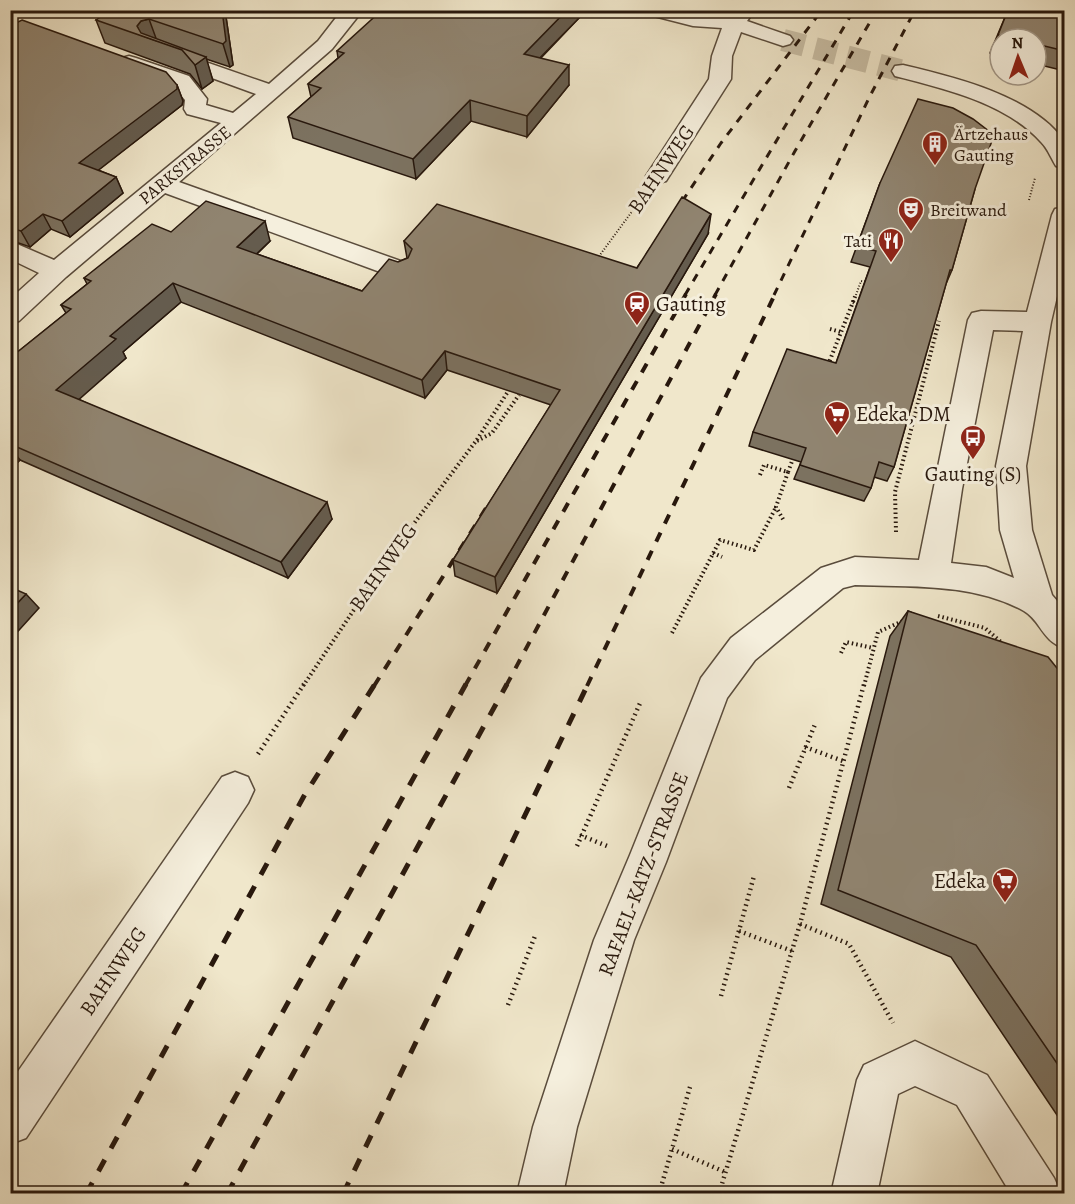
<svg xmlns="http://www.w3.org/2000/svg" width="1075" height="1204" viewBox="0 0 1075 1204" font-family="Alegreya,serif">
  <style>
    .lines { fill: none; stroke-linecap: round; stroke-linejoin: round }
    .minor-tunnel { stroke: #c8bea5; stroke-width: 22; stroke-dasharray: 22 11; stroke-linecap: butt }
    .minor-casing { stroke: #5a4c3c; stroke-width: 3 }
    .path-far2 { stroke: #28180d; stroke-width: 2; stroke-dasharray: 1 2; stroke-linecap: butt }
    .path-far1 { stroke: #28180d; stroke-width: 4; stroke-dasharray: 1.5 3; stroke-linecap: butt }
    .path { stroke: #28180d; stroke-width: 4.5; stroke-dasharray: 1.5 4; stroke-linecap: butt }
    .minor { fill: #f5efdd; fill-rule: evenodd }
    .rail-far2 { stroke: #28180d; stroke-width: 3; stroke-dasharray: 8 8; stroke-linecap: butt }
    .rail-far1 { stroke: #28180d; stroke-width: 4; stroke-dasharray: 10 10; stroke-linecap: butt }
    .rail { stroke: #28180d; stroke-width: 5; stroke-dasharray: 13 13; stroke-linecap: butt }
    .wall { fill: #7c7260; stroke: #28180d; stroke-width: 1.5 }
    .shaded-wall { fill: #655c4e; stroke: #28180d; stroke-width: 1.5 }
    .building { fill: #908470; stroke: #28180d; stroke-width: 1.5 }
    .labels { text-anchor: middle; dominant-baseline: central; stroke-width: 6; stroke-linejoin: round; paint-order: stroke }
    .far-poi-label { font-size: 18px; fill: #28180d; stroke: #f5efdd; text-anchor: start }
    .far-street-label { font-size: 18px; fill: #28180d; stroke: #f5efdd }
    .street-label { font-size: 21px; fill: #28180d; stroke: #f5efdd }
    .poi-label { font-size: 21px; fill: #28180d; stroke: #f5efdd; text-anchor: start }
  </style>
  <rect width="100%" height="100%" fill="#f0e7cb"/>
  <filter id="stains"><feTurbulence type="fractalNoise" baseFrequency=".00333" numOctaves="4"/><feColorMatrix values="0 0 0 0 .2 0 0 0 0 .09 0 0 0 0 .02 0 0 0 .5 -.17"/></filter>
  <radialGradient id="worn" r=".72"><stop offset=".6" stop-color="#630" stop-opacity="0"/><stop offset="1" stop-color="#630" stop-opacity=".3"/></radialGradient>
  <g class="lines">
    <path class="minor-tunnel" d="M783 40 903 71"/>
    <defs>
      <g id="minor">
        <path d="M342 10H363L332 49 179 182 409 264 413 270 409 276 400 279 391 276 165 193 66 277 19 321 10 323V299L39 273 10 259V241L54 260 221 123 187 114 184 109 185 100 173 86 122 66 118 62 122 58 129 56 136 58 189 76 207 99 206 105 233 113 256 94 160 59 157 55 160 51 167 49 174 51 269 84 318 41Z"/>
        <path d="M643 10H679L729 17 734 10H755L747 21 790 36 793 40 790 44 783 46 741 32 732 56 731 79 666 181 658 183 650 181 646 176 709 79 712 56 722 28 693 26 646 14Z"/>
        <path d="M903 65C954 77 1033 96 1064 141V168L1056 166C1051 158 1048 149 1041 142 1006 103 945 89 895 76L892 71 895 66Z"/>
        <path d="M1064 207V266L1051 322 1026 466 1032 530 1052 595 1064 609V648C1042 641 1041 621 1024 611 974 583 911 587 855 585L843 588 755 660 727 698 666 862 634 940 577 1127 563 1194H517L533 1127 594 940 630 855 701 678 731 638 821 568 855 557 919 560 968 320 972 313 981 311 1027 312 1052 215 1055 209ZM993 330 1023 331 996 466 1000 530 1014 578 986 567 951 563 962 489Z"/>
        <path d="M235 772 248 777 254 790 248 803 26 1138 10 1144V1083L222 777Z"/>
        <path d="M915 1041 987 1075 1054 1178 1061 1194H1011L957 1105 915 1086 898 1094 877 1194H831L857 1080 864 1065Z"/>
      </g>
    </defs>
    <use href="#minor" class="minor-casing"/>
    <g class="path-far2">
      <path d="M593 10 621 17"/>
      <path d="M1029 200 1035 178"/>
      <path d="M597 259 639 202"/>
      <path d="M856 295 861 281 868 282"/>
    </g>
    <g class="path-far1">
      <path d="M853 302 856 294"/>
      <path d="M830 329 841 332"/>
      <path d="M828 365 853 302 862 305"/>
      <path d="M477 441 492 433 519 395"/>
      <path d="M788 472 794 456"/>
      <path d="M760 475 764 465 788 472 776 507 784 521"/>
      <path d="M896 532 895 492 939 321"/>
      <path d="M713 553 722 557"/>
      <path d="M938 616 985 628 1002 643"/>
      <path d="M672 633 720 540 754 550 776 507"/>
      <path d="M841 653 846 642 873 648"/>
      <path d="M303 686 394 550 476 441 511 387"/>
      <path d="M864 686 878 632 903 621"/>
    </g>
    <g class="path">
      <path d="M805 747 843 761"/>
      <path d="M258 754 304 684"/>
      <path d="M789 788 816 722"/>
      <path d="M580 835 607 846"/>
      <path d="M577 846 641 701"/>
      <path d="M800 924 849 944 893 1023"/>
      <path d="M739 931 792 951"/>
      <path d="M721 996 754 876"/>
      <path d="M508 1005 535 936"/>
      <path d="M672 1149 725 1172"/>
      <path d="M659 1194 690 1087"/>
      <path d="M719 1194 800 924 864 684"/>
    </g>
    <use href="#minor" class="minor"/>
    <g class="rail-far2">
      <path d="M629 281 721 143 822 10"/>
      <path d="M685 295 854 10"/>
      <path d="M715 295 795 151 877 10"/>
      <path d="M774 295 870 96 915 10"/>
    </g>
    <g class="rail-far1">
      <path d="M374 686 488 505"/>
      <path d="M465 686 686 294"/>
      <path d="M506 686 716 294"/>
      <path d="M587 686 775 294"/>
    </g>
    <g class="rail">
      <path d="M86 1194 304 796 375 684"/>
      <path d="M181 1194 466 684"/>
      <path d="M227 1194 507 684"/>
      <path d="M343 1194 588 684"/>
    </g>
  </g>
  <g class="wall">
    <path d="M225 10 233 65 230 67 206 59 213 81 202 89 190 74 105 43 96 20Z"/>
    <path d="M1008 10H1065V71L1036 64V39H1000V55L990 53Z"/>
    <path d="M580 17 541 58 569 85 527 137 471 121 416 179 293 138 288 117 311 97 308 84 338 58 337 51Z"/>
    <path d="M10 26 177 85 183 101 182 105 98 170 116 177 123 193 70 237 51 229 30 247 10 240Z"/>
    <path d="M880 183 975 189 952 270 946 284 894 467 887 481 874 477 871 488 864 501 794 479 801 462 749 446 753 432 836 363 870 267 851 262Z"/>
    <path d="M171 232 270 241 257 254 362 291 398 262 407 258 404 241 637 268 708 234 497 593 455 576 453 560 551 405 447 370 425 398 181 302 123 352 126 358 78 399 332 519 288 578 20 460 18 462 10 458V358L66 313 61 305 87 284 84 278Z"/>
    <path d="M908 611 1065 678V1127L951 957 821 904 890 636Z"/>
  </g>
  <g class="shaded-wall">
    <path d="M222 10H225L233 65 230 67 223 44Z"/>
    <path d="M567 10H580V17L524 74V54Z"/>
    <path d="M149 19 157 41 140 35 137 26 141 21Z"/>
    <path d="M206 57 213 81 202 89 195 65Z"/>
    <path d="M569 65V85L527 137V116Z"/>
    <path d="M177 85 183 101 182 105 87 179 79 163Z"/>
    <path d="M470 100 471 121 416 179 413 159Z"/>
    <path d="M116 177 123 193 70 237 62 221Z"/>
    <path d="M43 214 51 229 30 247 21 231Z"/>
    <path d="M711 214 708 234 497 593 495 577Z"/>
    <path d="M265 221 270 241 244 266 237 247Z"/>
    <path d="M173 283 181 302 123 352 126 358 68 409 56 390 110 336Z"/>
    <path d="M445 351 447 370 425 398 422 380Z"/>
    <path d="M10 447 20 460 18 462 10 452Z"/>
    <path d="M327 502 332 519 288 578 281 562Z"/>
    <path d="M26 594 39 608 10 640V611Z"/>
  </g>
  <g class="building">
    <path d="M111 10H222L226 41 223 44 149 19 141 21 137 26 141 33 206 57 195 65 182 50 96 20Z"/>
    <path d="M382 10H567L524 54 569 65 527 116 470 100 413 159 288 117 321 88 308 84 344 53 337 51Z"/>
    <path d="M1008 10H1065V51L1036 44V39H1013L998 35Z"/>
    <path d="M22 20 166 72 177 85V89L79 163 116 177 62 221 43 214 21 231 10 228V26Z"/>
    <path d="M918 99 953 108 973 119 994 135 975 189 952 270H950L894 467 879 462 871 488 800 465 806 448 753 432 787 349 836 363 876 251 857 246 880 183Z"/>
    <path d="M682 197 711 214 495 577 453 560 560 390 445 351 422 380 173 283 110 336 116 339 56 390 327 502 281 562 10 444V358L71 309 61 305 91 281 84 278 152 224 171 232 206 201 265 221 237 247 362 291 389 259 398 262 408 258 412 249 404 241 437 204 637 268Z"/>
    <path d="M10 587 26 594 10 611Z"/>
    <path d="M908 611 1048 657 1065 678V1075L976 945 838 890Z"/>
  </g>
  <defs>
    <symbol id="building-pin" viewBox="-11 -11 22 30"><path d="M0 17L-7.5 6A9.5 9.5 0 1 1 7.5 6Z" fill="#8f2418" stroke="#f5efdd"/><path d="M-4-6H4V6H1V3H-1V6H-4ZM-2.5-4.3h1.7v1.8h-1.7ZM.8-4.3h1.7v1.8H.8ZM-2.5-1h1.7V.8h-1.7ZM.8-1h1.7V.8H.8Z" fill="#fff"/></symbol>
    <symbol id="theatre-pin" viewBox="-11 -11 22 30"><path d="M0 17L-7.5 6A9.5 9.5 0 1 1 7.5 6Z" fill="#8f2418" stroke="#f5efdd"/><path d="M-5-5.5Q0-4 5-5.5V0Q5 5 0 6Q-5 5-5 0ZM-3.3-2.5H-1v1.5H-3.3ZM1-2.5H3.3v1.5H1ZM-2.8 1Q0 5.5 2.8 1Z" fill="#fff"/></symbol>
    <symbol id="restaurant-pin" viewBox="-11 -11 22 30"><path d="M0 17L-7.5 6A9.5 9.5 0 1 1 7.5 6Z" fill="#8f2418" stroke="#f5efdd"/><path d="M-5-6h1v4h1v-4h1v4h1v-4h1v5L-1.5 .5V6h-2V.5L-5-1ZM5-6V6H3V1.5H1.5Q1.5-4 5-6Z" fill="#fff"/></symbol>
    <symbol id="station-pin" viewBox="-11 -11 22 30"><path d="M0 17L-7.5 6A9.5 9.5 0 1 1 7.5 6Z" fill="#8f2418" stroke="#f5efdd"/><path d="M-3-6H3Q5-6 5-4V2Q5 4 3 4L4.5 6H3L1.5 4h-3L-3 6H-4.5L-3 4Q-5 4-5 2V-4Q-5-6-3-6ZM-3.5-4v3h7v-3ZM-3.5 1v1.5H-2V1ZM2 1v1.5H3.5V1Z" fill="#fff"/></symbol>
    <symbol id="supermarket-pin" viewBox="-11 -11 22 30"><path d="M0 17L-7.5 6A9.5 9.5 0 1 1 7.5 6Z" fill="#8f2418" stroke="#f5efdd"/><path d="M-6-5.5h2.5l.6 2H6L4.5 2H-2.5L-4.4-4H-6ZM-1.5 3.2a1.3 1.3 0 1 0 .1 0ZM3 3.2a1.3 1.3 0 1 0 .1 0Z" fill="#fff"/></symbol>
    <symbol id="bus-pin" viewBox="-11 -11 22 30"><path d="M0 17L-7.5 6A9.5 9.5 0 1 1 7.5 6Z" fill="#8f2418" stroke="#f5efdd"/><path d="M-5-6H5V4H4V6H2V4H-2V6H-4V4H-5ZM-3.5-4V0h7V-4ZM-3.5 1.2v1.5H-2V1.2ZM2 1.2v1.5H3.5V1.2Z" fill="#fff"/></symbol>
  </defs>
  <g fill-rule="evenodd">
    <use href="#building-pin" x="920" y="129" width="30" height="40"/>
    <use href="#theatre-pin" x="896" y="195" width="30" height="40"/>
    <use href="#restaurant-pin" x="876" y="226" width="30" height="40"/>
    <use href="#station-pin" x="622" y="289" width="30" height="40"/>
    <use href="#supermarket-pin" x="822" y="399" width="30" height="40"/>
    <use href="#bus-pin" x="958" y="423" width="30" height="40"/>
    <use href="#supermarket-pin" x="990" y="866" width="30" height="40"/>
  </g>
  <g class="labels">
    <g class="far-poi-label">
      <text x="954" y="134">Ärtzehaus<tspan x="954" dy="21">Gauting</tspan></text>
      <text x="930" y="210">Breitwand</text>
      <text x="872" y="241" text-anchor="end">Tati</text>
    </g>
    <g class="far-street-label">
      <text transform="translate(185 165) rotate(-39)">PARKSTRASSE</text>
    </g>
    <g class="street-label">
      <text transform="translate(661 169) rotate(-56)">BAHNWEG</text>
      <text transform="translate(383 567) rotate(-55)">BAHNWEG</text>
      <text transform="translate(643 874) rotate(-69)">RAFAEL-KATZ-STRASSE</text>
      <text transform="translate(113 971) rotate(-56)">BAHNWEG</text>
    </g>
    <g class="poi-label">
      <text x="656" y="304">Gauting</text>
      <text x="856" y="414">Edeka, DM</text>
      <text x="973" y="474" text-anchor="middle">Gauting (S)</text>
      <text x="986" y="881" text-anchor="end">Edeka</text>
    </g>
  </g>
  <rect width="1075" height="1204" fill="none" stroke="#f0e7cb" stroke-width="36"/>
  <rect x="12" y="12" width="1051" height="1180" fill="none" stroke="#28180d" stroke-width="3"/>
  <rect x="18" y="18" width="1039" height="1168" fill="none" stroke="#28180d" stroke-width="1.5"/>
  <g transform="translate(1018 57) rotate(358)"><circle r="28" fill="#f5efdd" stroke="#a3998a" stroke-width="1.5"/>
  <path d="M0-4.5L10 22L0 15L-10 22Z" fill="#8f2418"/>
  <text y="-9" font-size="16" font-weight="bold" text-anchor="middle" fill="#28180d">N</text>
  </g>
  <rect width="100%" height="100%" filter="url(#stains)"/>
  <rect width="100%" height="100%" fill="url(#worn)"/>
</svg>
